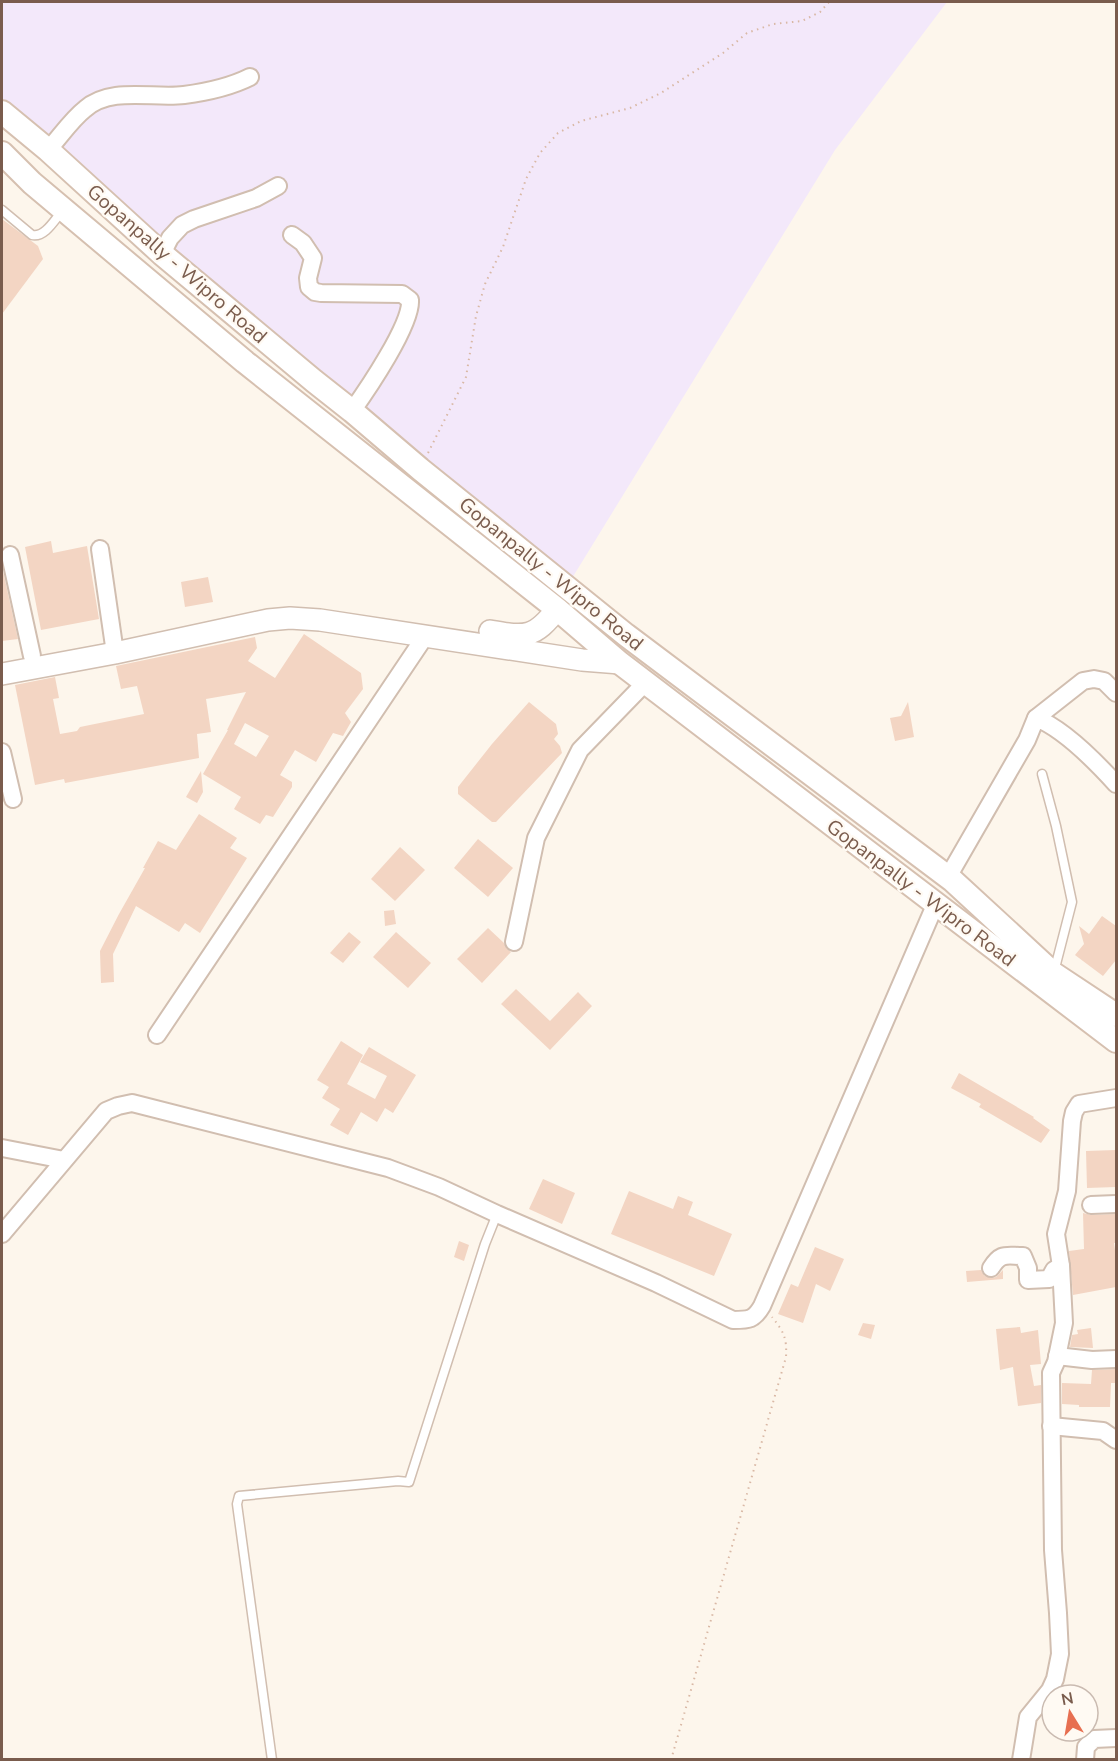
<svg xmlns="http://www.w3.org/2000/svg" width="1118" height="1761" viewBox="0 0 1118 1761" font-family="'Nunito Sans',sans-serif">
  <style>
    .education { fill: #f3e8fa }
    .building { fill: #f3d5c3; fill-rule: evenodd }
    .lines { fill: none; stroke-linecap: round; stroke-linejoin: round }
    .service-casing { stroke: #d1beb0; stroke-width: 11 }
    .minor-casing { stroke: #d1beb0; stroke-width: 20 }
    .tertiary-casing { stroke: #d1beb0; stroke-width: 24 }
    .secondary-casing { stroke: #d6c0b0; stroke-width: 26 }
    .path { stroke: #d9b8a5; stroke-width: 2; stroke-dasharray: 1.5 4.5; stroke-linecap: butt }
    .service { stroke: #fff; stroke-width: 8 }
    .minor { stroke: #fff; stroke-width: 16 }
    .tertiary { stroke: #fff; stroke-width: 21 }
    .secondary { stroke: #fff; stroke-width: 22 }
    .labels { text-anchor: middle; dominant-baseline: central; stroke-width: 4.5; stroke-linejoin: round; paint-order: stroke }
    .street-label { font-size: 20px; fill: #7a5c4d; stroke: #fffaf3 }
  </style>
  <rect width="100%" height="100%" fill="#fdf6ec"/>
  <path class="education" d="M2 2H947L835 150 566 588 2 128Z"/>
  <g class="building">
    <path d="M2 219 38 246 43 259 2 314Z"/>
    <path d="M51 541 53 553 87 546 99 619 41 630 25 547Z"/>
    <path d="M2 571H3L18 639 2 641Z"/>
    <path d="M208 577 213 602 185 607 181 582Z"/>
    <path d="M304 634 361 673 363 689 345 713 351 722 343 736 333 733 316 762 295 750 280 775 292 782V787L273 817 266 815 260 824 234 809 241 797 203 774 228 730H227L246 692 206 699 211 732 197 734 199 758 65 783 64 779 35 785 15 685 55 677 59 698 53 699 60 734 77 731 80 727 144 714 137 686 121 689 116 666 255 637 257 648 248 661 275 678ZM245 723 269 736 256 757 234 744Z"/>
    <path d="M529 702 556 724 558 734 554 739 560 746 562 753 496 822H492L458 794V787L492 744Z"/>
    <path d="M908 702 914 737 895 741 890 718 901 716Z"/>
    <path d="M201 771 203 792 197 803 186 797Z"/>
    <path d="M199 814 237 838 230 848 247 858 200 933 185 923 179 932 136 906 113 954 114 982 101 983 100 951 119 914 145 868H143L158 841 176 850Z"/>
    <path d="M478 839 513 868 488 897 454 868Z"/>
    <path d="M400 847 425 870 395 901 371 879Z"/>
    <path d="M394 910 396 924 385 926 384 911Z"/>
    <path d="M1102 916 1116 926V960L1103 976 1075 955 1084 944 1079 926 1089 934Z"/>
    <path d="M488 928 504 943 507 949 511 952 482 983 457 959Z"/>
    <path d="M349 932 361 942 343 963 330 953Z"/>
    <path d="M396 932 431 963 408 988 373 957Z"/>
    <path d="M516 989 550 1021 578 992 592 1006 550 1050 501 1004Z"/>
    <path d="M341 1041 363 1055 347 1084 375 1099 387 1076 360 1062 369 1047 416 1075 393 1113 385 1108 377 1122 361 1112 348 1135 330 1125 340 1109 322 1098 329 1087 317 1080Z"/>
    <path d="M959 1073 1034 1117 1033 1118 1050 1130 1041 1143 979 1107 981 1104 951 1088Z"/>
    <path d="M1116 1150V1187L1087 1188 1086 1151Z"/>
    <path d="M543 1179 575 1193 562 1224 529 1209Z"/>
    <path d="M629 1191 673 1209 678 1196 693 1202 688 1215 732 1234 714 1276 611 1234Z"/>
    <path d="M1083 1213 1091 1215 1116 1214V1243H1114L1116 1257V1287L1073 1295 1069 1251 1084 1249Z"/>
    <path d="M459 1241 469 1245 464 1261 454 1257Z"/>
    <path d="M815 1247 844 1259 830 1291 816 1284 803 1323 778 1314 791 1284 798 1287Z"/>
    <path d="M981 1270 985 1276 991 1278 996 1277 1003 1270V1279L967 1282 966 1271Z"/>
    <path d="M863 1323 875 1325 871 1339 858 1335Z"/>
    <path d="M1020 1327 1021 1333 1038 1330 1041 1364 1030 1365 1034 1386 1041 1385V1403L1018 1406 1013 1367 1000 1370 996 1329Z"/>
    <path d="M1091 1328 1093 1348 1070 1347 1072 1335 1078 1334 1077 1330Z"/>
    <path d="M1116 1369V1383H1111L1110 1407H1079V1405L1062 1404V1383L1091 1384 1092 1370Z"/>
  </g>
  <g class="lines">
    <defs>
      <g id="service">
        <path d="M2 210 32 235C45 238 55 219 63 210"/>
        <path d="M1042 774 1056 826 1072 902 1054 972"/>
        <path d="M272 1760 237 1504 239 1496 398 1481 409 1482 485 1244 497 1214"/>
      </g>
      <g id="minor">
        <path d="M48 150C60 137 71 120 85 109 111 86 153 99 184 95 207 92 230 87 250 77"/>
        <path d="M292 235 303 243 313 258 308 278 309 287 315 292 321 293 402 294 410 300C412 324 367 390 352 411"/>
        <path d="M162 254 170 238 182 225 194 219 256 198 278 186"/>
        <path d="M100 549 115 653"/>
        <path d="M10 555 32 656"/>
        <path d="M1036 718 1083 681 1094 679 1104 681 1116 693"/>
        <path d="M2 752 13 799"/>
        <path d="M948 877 1027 740 1036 718C1064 729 1096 762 1116 784"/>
        <path d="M514 942 536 838 580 750 646 682"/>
        <path d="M157 1035 426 635"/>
        <path d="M2 1148 64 1160"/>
        <path d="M1091 1205 1116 1204"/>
        <path d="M2 1234 106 1111 118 1106 132 1103 388 1168 439 1187 497 1214 656 1283 733 1320C749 1320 754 1320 762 1306L936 903"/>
        <path d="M991 1268C1001 1252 1006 1256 1023 1256L1028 1268V1280L1049 1279 1054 1270 1061 1266"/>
        <path d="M1057 1356 1092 1360 1116 1359"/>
        <path d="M1051 1426 1103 1431 1116 1440"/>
        <path d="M1021 1760 1028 1717 1050 1690 1055 1679 1060 1654 1058 1613 1053 1550 1051 1373 1056 1362 1064 1323 1061 1266 1056 1234 1067 1191 1072 1121 1074 1112 1079 1104 1116 1098"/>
        <path d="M1085 1760 1086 1747 1094 1739 1116 1738"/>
      </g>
      <g id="tertiary">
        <path d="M490 631C525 637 534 639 557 609"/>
        <path d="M2 674 115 653 268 620 290 618 320 620 582 660 620 663"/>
      </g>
      <g id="secondary">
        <path d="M2 112 48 150 162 254 314 381 352 411 420 469 626 635 952 880 1054 974 1116 1015"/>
        <path d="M2 153 32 183 245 362 557 609 620 663 1116 1041"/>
      </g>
    </defs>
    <use href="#service" class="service-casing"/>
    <use href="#minor" class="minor-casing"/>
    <use href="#tertiary" class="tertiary-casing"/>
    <use href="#secondary" class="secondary-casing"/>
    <g class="path">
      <path d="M428 453 466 377 476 316 485 284 503 247 526 179 540 153 558 133 581 121 630 108 661 93 723 53 747 33 773 24 802 21 820 12 829 2"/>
      <path d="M671 1760 786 1357C787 1338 784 1332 772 1317"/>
    </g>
    <use href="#service" class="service"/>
    <use href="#minor" class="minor"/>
    <use href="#tertiary" class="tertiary"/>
    <use href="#secondary" class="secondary"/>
  </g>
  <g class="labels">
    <g class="street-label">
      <text transform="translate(177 264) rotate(41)">Gopanpally - Wipro Road</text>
      <text transform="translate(551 574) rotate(39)">Gopanpally - Wipro Road</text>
      <text transform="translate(921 893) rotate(37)">Gopanpally - Wipro Road</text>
    </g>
  </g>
  <rect width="1118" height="1761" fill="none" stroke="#7a5c4d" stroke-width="6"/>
  <g transform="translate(1070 1713) rotate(349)"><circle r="28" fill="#fffaf3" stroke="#cabbb1" stroke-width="1.5"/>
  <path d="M0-4.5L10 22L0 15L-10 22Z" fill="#e76f51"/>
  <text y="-9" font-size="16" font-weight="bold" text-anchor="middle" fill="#7a5c4d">N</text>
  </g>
</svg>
